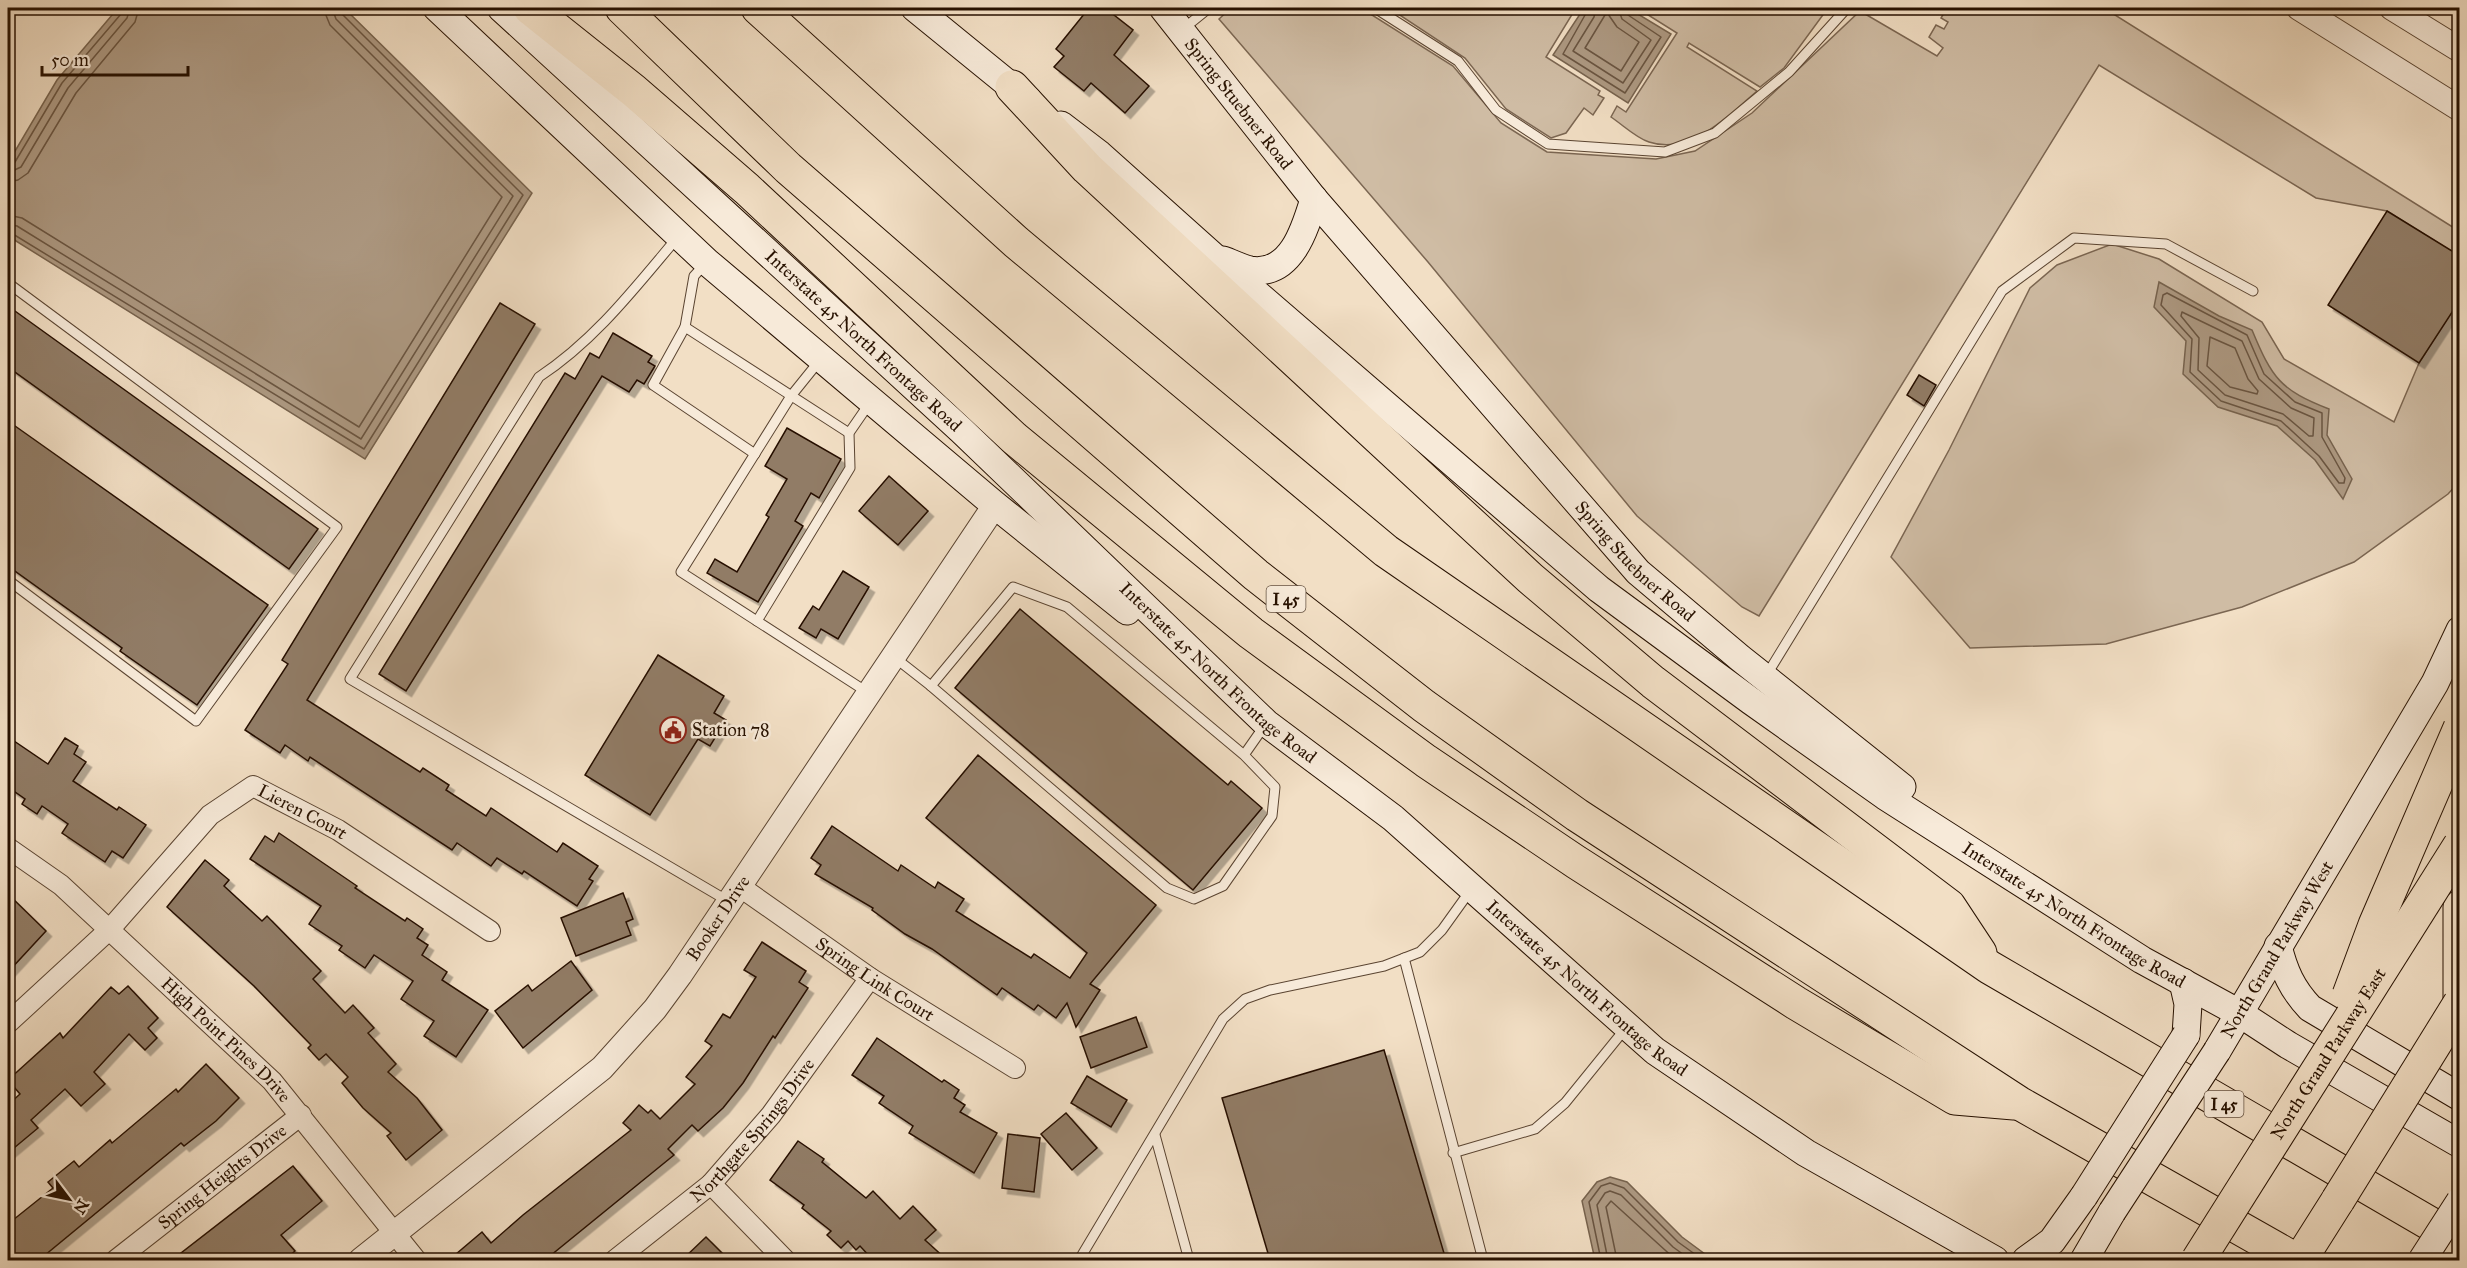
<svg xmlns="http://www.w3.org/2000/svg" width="2467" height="1268" viewBox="0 0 2467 1268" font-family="'IM FELL Great Primer',serif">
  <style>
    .green { fill: #cfbca4; stroke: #7b6652; stroke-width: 1.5 }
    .water { fill: #ad9982; stroke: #77634e; stroke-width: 1.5 }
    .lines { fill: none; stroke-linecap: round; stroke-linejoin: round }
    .shore { stroke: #6a5541; stroke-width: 1.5 }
    .building { fill: #917c66; stroke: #271100; stroke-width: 1.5; filter: url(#shadow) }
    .service-casing { stroke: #5a4431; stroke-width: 11 }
    .minor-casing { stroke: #5a4431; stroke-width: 22 }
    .tertiary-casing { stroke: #5a4431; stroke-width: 26 }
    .secondary-casing { stroke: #271100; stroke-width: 29 }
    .motorway-casing { stroke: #271100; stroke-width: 35 }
    .service { stroke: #f7ead9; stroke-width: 9 }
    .minor { stroke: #f7ead9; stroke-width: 20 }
    .tertiary { stroke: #f7ead9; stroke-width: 24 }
    .secondary { stroke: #f7ead9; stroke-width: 27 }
    .motorway { stroke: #f2dfc5; stroke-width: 33 }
    .secondary-bridge-casing { stroke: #271100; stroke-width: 29; stroke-linecap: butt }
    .motorway-bridge-casing { stroke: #271100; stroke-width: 35; stroke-linecap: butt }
    .secondary-bridge { stroke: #f7ead9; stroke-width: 27 }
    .motorway-bridge { stroke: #f2dfc5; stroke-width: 33 }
    .labels { text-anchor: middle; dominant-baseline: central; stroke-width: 5; stroke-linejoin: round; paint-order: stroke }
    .shield { fill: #f7ead9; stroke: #655241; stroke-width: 1.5 }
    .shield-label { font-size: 16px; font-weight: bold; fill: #271100 }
    .street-label { font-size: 18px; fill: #271100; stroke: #f7ead9 }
    .poi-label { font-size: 18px; fill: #271100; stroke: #f7ead9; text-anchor: start }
  </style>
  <defs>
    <filter id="shadow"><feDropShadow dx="5.5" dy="5.5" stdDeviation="0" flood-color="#0004"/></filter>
  </defs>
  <rect width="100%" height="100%" fill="#f2dfc5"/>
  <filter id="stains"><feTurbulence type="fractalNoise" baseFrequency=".00333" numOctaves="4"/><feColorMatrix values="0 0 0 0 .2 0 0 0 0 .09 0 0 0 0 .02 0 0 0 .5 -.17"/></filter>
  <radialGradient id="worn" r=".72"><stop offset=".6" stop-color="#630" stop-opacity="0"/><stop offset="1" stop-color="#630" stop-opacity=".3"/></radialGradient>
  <g class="green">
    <path d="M1231 8H1361L1453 66 1501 123 1547 152 1656 159 1695 151 1752 113 1860 11 1937 56 1943 48 1929 37 1936 25 1944 29 1948 22 1941 18 1947 8H2104L2459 231V256L2387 211 2316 198 2099 65 1759 616 1742 607 1637 516 1428 262 1219 19Z"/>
    <path d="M1389 8H1576L1546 57 1600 91 1598 95 1604 98 1593 115 1584 108 1566 133 1551 138 1506 109 1465 58Z"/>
    <path d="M1637 8H1828L1784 68 1760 87 1689 43 1687 47 1757 91C1729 115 1691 156 1649 142 1636 138 1623 125 1611 117L1617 106 1626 112 1677 33Z"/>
    <path d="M2112 244 2159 259 2262 322 2284 359 2394 422 2419 363 2459 300V482L2448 494 2354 562 2242 607 2106 644 1970 648 1891 557 1949 450 2030 288 2057 265Z"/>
  </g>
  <g class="water">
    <path d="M118 8H344L532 193 365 459 8 236V163L57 80Z"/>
    <path d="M1584 8H1628L1671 34 1628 103 1553 55Z"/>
    <path d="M2159 282 2219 316 2252 330C2272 378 2280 390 2329 409L2327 435 2352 479 2343 499 2315 460 2277 426 2218 407 2183 374 2186 341 2154 307Z"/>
    <path d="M1610 1177 1627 1182 1682 1237 1713 1260H1595L1582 1201 1597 1182Z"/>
  </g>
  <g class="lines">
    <g class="shore">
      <path d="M1589 8 1563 54 1625 93 1661 37 1628 15 1626 8"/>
      <path d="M1596 8 1594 17 1573 51 1623 83 1651 40 1622 19 1618 8"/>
      <path d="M1608 14 1617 27 1639 42 1621 71 1585 48 1605 15Z"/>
      <path d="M8 165 15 162 62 83 121 14 122 8"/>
      <path d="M8 173 21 167 68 88 127 18 130 8"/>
      <path d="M8 182 18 180 28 173 76 93 135 22 139 8"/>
      <path d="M8 215 22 218 359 427 502 197 330 25 323 8"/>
      <path d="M8 224 17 226 361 439 513 196 336 19 332 8"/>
      <path d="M8 231 364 449 523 195 342 14 340 8"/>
      <path d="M2167 293 2247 335 2264 374 2295 402 2322 413V437L2345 478 2344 483H2339L2319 456 2281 421 2221 401 2190 372 2192 339 2161 305 2163 295Z"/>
      <path d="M2182 312 2242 341 2259 379 2291 408 2314 418 2313 436H2309L2283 414 2225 395 2198 370 2199 338 2181 316Z"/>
      <path d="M2210 337 2235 348 2248 379 2258 391 2257 394 2230 387 2207 366Z"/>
      <path d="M1601 1260 1589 1202 1601 1186 1610 1183 1624 1188 1678 1242 1703 1260"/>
      <path d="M1608 1260 1597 1205 1605 1193 1610 1191 1621 1195 1673 1247 1691 1260"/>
      <path d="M1617 1260 1606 1207 1611 1201 1676 1260"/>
    </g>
  </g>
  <g class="building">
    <path d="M1089 8H1105L1133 30 1114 55 1149 86 1125 113 1091 83 1084 91 1054 67 1064 56 1056 49Z"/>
    <path d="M2387 211 2460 256V300L2419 363 2328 305Z"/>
    <path d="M500 303 535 324 307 700 420 772 423 768 449 785 446 790 486 816 491 808 557 852 563 843 598 866 589 879 593 881 577 906 524 871 522 874 497 858 491 866 457 843 452 850 310 757 308 761 285 745 280 753 245 730 288 664 282 660Z"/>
    <path d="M8 306 318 529 289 569 8 367Z"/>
    <path d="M613 333 652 356 648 362 655 366 644 384 637 380 629 392 602 376 406 691 379 674 565 373 575 379 590 353 599 358Z"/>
    <path d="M1919 375 1936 385 1924 406 1907 395Z"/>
    <path d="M8 421 268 605 197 705 120 651 122 648 8 566Z"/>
    <path d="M787 428 841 459 819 498 811 493 795 521 803 526 758 602 707 573 715 559 737 572 769 517 766 515 787 479 765 466Z"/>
    <path d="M889 476 928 511 898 545 859 511Z"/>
    <path d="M843 571 869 587 838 639 821 629 816 638 799 628 813 606 819 610Z"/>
    <path d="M1020 609 1228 785 1231 781 1262 808 1193 890 955 688Z"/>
    <path d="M658 655 724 696 714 713 726 720 710 746 698 739 650 815 585 775Z"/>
    <path d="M65 738 78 746 74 754 86 762 73 781 117 810 119 807 146 825 123 858 112 851 105 862 62 833 68 824 42 806 37 814 22 804 25 799 8 787V750L14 741 48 764Z"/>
    <path d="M978 755 1156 905 1090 984 1100 990 1076 1027 1067 1003 1056 1018 1038 1005 1034 1010 1002 988 997 995 932 949 905 934 872 910 873 908 815 874 821 865 811 858 832 826 898 871 901 865 935 888 938 882 964 899 956 911 1031 958 1034 954 1070 978 1087 953 926 818Z"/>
    <path d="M279 833 357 886 355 888 405 921 407 918 423 929 417 938 428 945 422 955 447 972 442 980 488 1010 456 1057 424 1036 434 1021 401 999 413 981 374 955 365 968 339 950 342 946 309 924 321 906 250 859 265 836 274 842Z"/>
    <path d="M205 860 229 880 224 886 262 921 267 916 321 971 313 979 345 1013 353 1005 374 1028 368 1033 396 1064 388 1072 417 1098 442 1130 406 1160 387 1136 391 1133 363 1108 342 1083 348 1077 326 1054 319 1060 308 1048 311 1045 254 986 167 907Z"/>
    <path d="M623 893 633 919 626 922 631 935 576 956 561 918Z"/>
    <path d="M8 894 46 931 8 972Z"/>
    <path d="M762 942 806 971 799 982 808 988 775 1038 773 1036 743 1083 723 1108 698 1131 692 1125 668 1149 674 1155 545 1260H449L482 1232 491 1243 523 1215 631 1130 623 1123 639 1105 648 1113 651 1110 660 1119 695 1084 686 1077 712 1046 705 1041 723 1014 730 1018 756 977 744 970Z"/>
    <path d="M571 961 592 990 523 1048 495 1011 528 985 532 991Z"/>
    <path d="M128 986 158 1018 148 1028 157 1038 145 1050 129 1034 94 1072 105 1084 81 1106 65 1089 31 1120 38 1128 8 1153V1105L20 1094 8 1080 60 1033 63 1038 111 987 119 994Z"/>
    <path d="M1136 1017 1147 1047 1091 1068 1080 1037Z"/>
    <path d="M877 1038 942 1082 944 1080 959 1090 954 1098 965 1105 960 1112 997 1133 974 1173 909 1133 913 1126 879 1103 884 1096 852 1075Z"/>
    <path d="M1384 1050 1446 1260H1270L1222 1098Z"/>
    <path d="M206 1064 239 1098 216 1121 184 1146 181 1143 39 1260H8V1224L53 1188 48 1182 74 1161 79 1167 110 1140 112 1143 176 1089 178 1092Z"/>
    <path d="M1087 1076 1127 1100 1111 1127 1071 1103Z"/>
    <path d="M1066 1113 1097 1148 1072 1170 1041 1134Z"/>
    <path d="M1008 1134 1040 1138 1034 1192 1002 1188Z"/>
    <path d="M798 1141 824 1159 822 1162 866 1198 873 1191 900 1219 913 1206 936 1230 925 1240 947 1260H873L860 1246 856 1250 848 1241 841 1248 827 1235 831 1231 802 1208 804 1205 770 1180Z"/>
    <path d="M293 1166 322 1201 281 1235 295 1251 285 1260H172Z"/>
    <path d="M706 1237 729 1260H682Z"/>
  </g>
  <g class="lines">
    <defs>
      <g id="service">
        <path d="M1375 8 1458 61 1496 110 1548 144 1665 152 1715 133 1789 72 1847 8"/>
        <path d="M1183 29 1209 8"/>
        <path d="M677 238C634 289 595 340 539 377L350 679 728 901"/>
        <path d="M8 283 337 527 196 721 8 580"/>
        <path d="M685 327 694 276 705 264"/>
        <path d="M820 360 791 396 681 572 867 692"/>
        <path d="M755 454 653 385 685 327 849 433"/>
        <path d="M757 621 850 468 849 433 869 404"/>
        <path d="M894 657 931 686"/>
        <path d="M1766 676 2002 291 2074 238 2166 244 2253 291"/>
        <path d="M1244 755 1067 607 1013 587 931 686 1167 888 1194 899 1223 886 1272 816 1275 787 1244 755 1265 725"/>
        <path d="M1404 958 1483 1260"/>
        <path d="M1155 1135 1189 1260"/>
        <path d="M1453 1153 1535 1129 1565 1103 1625 1029"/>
        <path d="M1079 1260 1223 1019 1245 999 1270 990 1384 966 1420 952 1442 930 1470 891"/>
      </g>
      <g id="minor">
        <path id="s1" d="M8 848 61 885 272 1081 416 1260"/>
        <path id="s2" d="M739 886 870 978 1015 1068"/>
        <path id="s3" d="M8 1023 110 929 210 815 253 786 338 830 490 931"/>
        <path d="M711 1184 785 1260"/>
        <path id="s4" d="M116 1260 301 1115"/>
        <path id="s5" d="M615 1260 711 1184 771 1115 870 978"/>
      </g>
      <g id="tertiary">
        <path d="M2299 8 2460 109"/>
        <path d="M2392 8 2460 50"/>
        <path id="s6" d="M361 1260 602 1068 655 1009 680 975 995 505"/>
      </g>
      <g id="secondary">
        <path d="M437 8 707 262 995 505 1127 611"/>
        <path id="s7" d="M501 8 961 430 1266 723 1393 818 1655 1051 1806 1153 1995 1260"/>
        <path d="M915 8 1028 100"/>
        <path id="s8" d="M1163 8 1314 199 1638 572 1740 658 1902 787"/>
        <path id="s9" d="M1061 125 1099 154 1213 256 1599 589 1751 701 1885 796 2142 960 2239 1013 2288 1045 2460 1144"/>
        <path d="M1223 260C1232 263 1241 268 1250 270 1291 277 1305 229 1314 199"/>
        <path d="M2278 946C2284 971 2292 989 2310 1008L2460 1097"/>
        <path d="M2183 982 2188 1004 2186 1035"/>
        <path id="s10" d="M2217 1051 2435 683 2460 630"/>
        <path d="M2026 1260 2052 1241 2084 1196"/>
        <path d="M2084 1260 2112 1212"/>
        <path d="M2452 1260 2460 1249"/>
      </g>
      <g id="motorway">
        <path d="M530 8 634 91 747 189 1014 438 1251 633 1426 761 1576 862 1796 1003 1955 1098 2014 1103"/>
        <path d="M622 8 788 168 1256 575 1424 706 1577 815 2019 1103 2296 1260"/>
        <path d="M758 8 1016 242 1386 551 1989 967 2460 1241"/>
        <path d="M1012 87 1087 168 1530 578 1653 682 1949 906 1980 953"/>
        <path d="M2460 907V1003"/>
        <path d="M2300 1260 2338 1200"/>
      </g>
    </defs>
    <use href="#service" class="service-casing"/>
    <use href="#minor" class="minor-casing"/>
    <use href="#tertiary" class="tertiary-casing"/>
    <use href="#secondary" class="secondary-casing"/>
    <use href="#motorway" class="motorway-casing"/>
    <use href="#service" class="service"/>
    <use href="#minor" class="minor"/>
    <use href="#tertiary" class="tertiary"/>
    <use href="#secondary" class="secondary"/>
    <use href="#motorway" class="motorway"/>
    <defs>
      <g id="secondary-bridge">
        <path d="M2084 1196 2186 1035"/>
        <path d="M2112 1212 2217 1051"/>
        <path d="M2422 1260 2460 1201"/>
      </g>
      <g id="motorway-bridge">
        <path d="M2349 995 2375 925 2460 728"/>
        <path d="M2338 1200 2460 1003"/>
        <path id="s11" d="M2198 1260 2460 845"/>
      </g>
    </defs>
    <use href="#secondary-bridge" class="secondary-bridge-casing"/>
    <use href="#motorway-bridge" class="motorway-bridge-casing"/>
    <use href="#secondary-bridge" class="secondary-bridge"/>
    <use href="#motorway-bridge" class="motorway-bridge"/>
  </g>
  <defs>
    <symbol id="civic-ring" viewBox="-11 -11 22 22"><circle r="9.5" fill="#f7ead9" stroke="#8f2418" stroke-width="1.5"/><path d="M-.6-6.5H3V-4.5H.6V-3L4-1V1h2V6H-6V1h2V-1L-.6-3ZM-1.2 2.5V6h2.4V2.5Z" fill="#8f2418"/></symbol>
  </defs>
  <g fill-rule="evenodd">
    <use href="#civic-ring" x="658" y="715" width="30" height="30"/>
  </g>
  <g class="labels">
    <g class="shield">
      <rect x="1266.5" y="586" width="39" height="26" rx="4.5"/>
      <rect x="2204.5" y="1091" width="39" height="26" rx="4.5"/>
    </g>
    <g class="shield-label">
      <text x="1286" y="599">I 45</text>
      <text x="2224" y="1104">I 45</text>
    </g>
    <g class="street-label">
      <text stroke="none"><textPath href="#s8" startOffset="122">Spring Stuebner Road</textPath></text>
      <text stroke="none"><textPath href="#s7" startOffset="492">Interstate 45 North Frontage Road</textPath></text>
      <text stroke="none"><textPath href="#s8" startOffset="728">Spring Stuebner Road</textPath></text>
      <text stroke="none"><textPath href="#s7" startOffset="978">Interstate 45 North Frontage Road</textPath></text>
      <text stroke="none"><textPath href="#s3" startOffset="398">Lieren Court</textPath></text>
      <text stroke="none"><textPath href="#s9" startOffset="1287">Interstate 45 North Frontage Road</textPath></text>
      <text stroke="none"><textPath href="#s6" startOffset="498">Booker Drive</textPath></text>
      <text stroke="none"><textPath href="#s10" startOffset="118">North Grand Parkway West</textPath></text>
      <text stroke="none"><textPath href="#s2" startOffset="165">Spring Link Court</textPath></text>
      <text stroke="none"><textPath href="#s7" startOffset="1464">Interstate 45 North Frontage Road</textPath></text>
      <text stroke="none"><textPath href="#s1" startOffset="291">High Point Pines Drive</textPath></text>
      <text stroke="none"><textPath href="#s11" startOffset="244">North Grand Parkway East</textPath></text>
      <text stroke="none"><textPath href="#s5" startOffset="190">Northgate Springs Drive</textPath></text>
      <text stroke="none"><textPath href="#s4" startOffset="135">Spring Heights Drive</textPath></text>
    </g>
    <g class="poi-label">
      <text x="692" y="730">Station 78</text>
    </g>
  </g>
  <rect width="2467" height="1268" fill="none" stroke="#f2dfc5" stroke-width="30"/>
  <rect x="9" y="9" width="2449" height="1250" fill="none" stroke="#271100" stroke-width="3"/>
  <rect x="15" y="15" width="2437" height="1238" fill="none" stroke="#271100" stroke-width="1.5"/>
  <g transform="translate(69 1199) rotate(122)" stroke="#f7ead9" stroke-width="4.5" paint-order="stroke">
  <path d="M0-4.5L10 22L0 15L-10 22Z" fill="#271100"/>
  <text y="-9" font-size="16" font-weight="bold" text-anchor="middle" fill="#271100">N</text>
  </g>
  <path d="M42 66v9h146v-9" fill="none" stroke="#271100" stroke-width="3"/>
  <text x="51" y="66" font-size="18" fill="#271100" stroke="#f7ead9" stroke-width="4.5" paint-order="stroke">50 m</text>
  <rect width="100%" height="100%" filter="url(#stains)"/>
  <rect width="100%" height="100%" fill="url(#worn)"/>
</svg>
